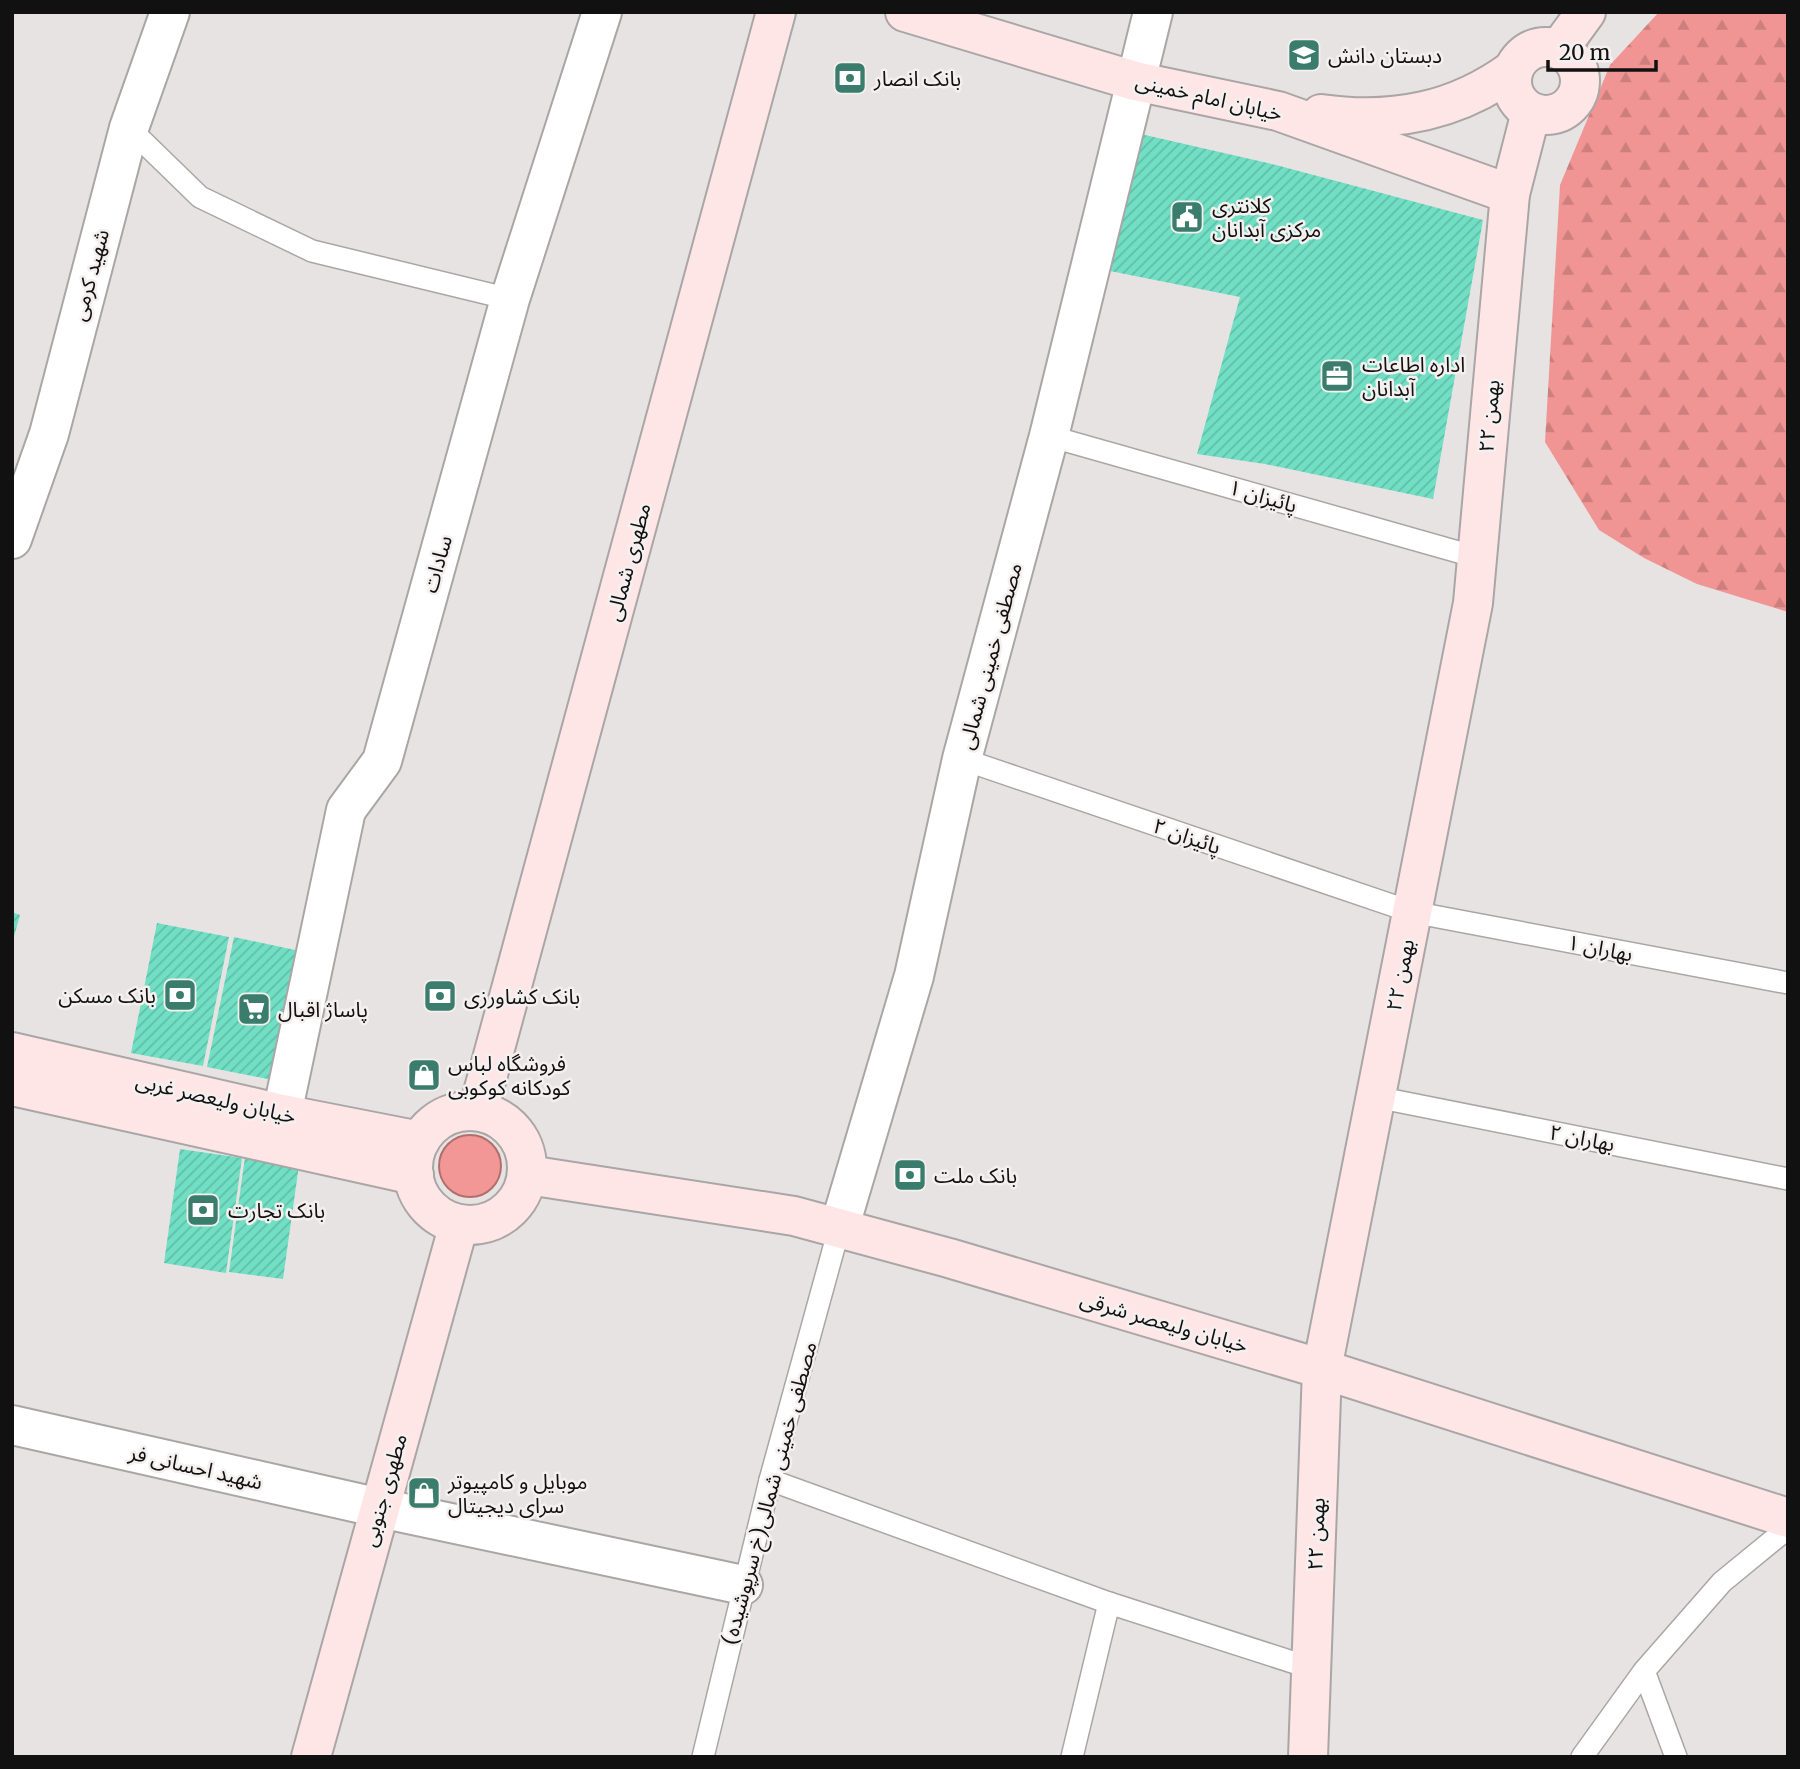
<svg xmlns="http://www.w3.org/2000/svg" width="1800" height="1769" viewBox="0 0 1800 1769" font-family="Merriweather,'Noto Sans Arabic',serif">
  <style>
    .forest { fill: url(#forest-firs) }
    .water { fill: #f29795; stroke: #af6f6d; stroke-width: 2 }
    .building { fill: url(#building-hatch) }
    .lines { fill: none; stroke-linecap: round; stroke-linejoin: round }
    .service-casing { stroke: #aaa6a5; stroke-width: 24 }
    .minor-casing { stroke: #aaa6a5; stroke-width: 42 }
    .secondary-casing { stroke: #aaa6a5; stroke-width: 42 }
    .service { stroke: #fff; stroke-width: 21 }
    .minor { stroke: #fff; stroke-width: 38 }
    .secondary { stroke: #ffe6e6; stroke-width: 38 }
    .labels { text-anchor: middle; dominant-baseline: central; stroke-width: 5; stroke-linejoin: round; paint-order: stroke }
    .poi-label { font-size: 21px; fill: #121111; stroke: #f5f0f0; text-anchor: start }
    .street-label { font-size: 21px; fill: #121111; stroke: #f5f0f0 }
  </style>
  <defs>
    <pattern id="forest-firs" width="22" height="20" patternUnits="userSpaceOnUse" patternTransform="scale(1.75)"><rect width="22" height="20" fill="#f09593"/><path d="M5 1l3.5 6h-7zM16 11l3.5 6h-7z" fill="#cd7f7e"/></pattern>
    <pattern id="building-hatch" width="6" height="6" patternUnits="userSpaceOnUse" patternTransform="scale(1.75)"><rect width="6" height="6" fill="#71dfc4"/><path d="M-1 1l2-2M0 6l6-6M5 7l2-2" fill="none" stroke="#61bea7"/></pattern>
  </defs>
  <rect width="100%" height="100%" fill="#e7e3e3"/>
  <path class="forest" d="M1659 12H1788V612L1697 584 1644 558 1599 530 1545 442 1560 185 1610 65Z"/>
  <circle class="water" cx="470" cy="1166" r="31"/>
  <g class="building">
    <path d="M1132 132 1276 165 1483 220 1433 499 1265 464 1197 454 1240 297 1100 269Z"/>
    <path d="M12 912 20 915 13 940H12Z"/>
    <path d="M157 923 229 937 203 1066 131 1053Z"/>
    <path d="M234 937 300 951 273 1080 207 1067Z"/>
    <path d="M180 1149 242 1158 226 1273 164 1263Z"/>
    <path d="M245 1157 299 1165 283 1279 229 1272Z"/>
  </g>
  <g class="lines">
    <defs>
      <g id="service">
        <path d="M129 128 200 197 312 251 510 299"/>
        <path d="M1049 436 1476 557"/>
        <path d="M962 759 1412 912 1788 983"/>
        <path d="M1376 1097 1788 1179"/>
        <path d="M770 1480 1109 1603 1311 1668"/>
        <path d="M1644 1671 1676 1757"/>
        <path d="M703 1757 770 1480 839 1229"/>
        <path d="M1072 1757 1109 1603"/>
        <path d="M1582 1757 1644 1671 1722 1582 1788 1528"/>
      </g>
      <g id="minor">
        <path d="M12 539 49 434 129 128 170 12"/>
        <path d="M282 1114 346 810 382 761 510 299 602 12"/>
        <path d="M839 1229 914 976 962 759 1049 436 1153 12"/>
        <path d="M12 1425 380 1508 743 1585"/>
      </g>
      <g id="secondary">
        <path d="M905 12 1135 81 1278 111 1510 194"/>
        <circle cx="1546" cy="81" r="34"/>
        <path d="M1559 49 1586 12"/>
        <path d="M1321 114C1392 124 1456 112 1514 69"/>
        <path d="M12 1052 282 1114 420 1141"/>
        <path d="M12 1086 414 1175"/>
        <path d="M478 1111 776 12"/>
        <circle cx="470" cy="1168" r="57"/>
        <path d="M528 1175 794 1216 949 1258 1322 1369 1788 1518"/>
        <path d="M311 1757 459 1224"/>
        <path d="M1308 1757 1322 1369 1473 603 1510 194 1531 112"/>
      </g>
    </defs>
    <use href="#service" class="service-casing"/>
    <use href="#minor" class="minor-casing"/>
    <use href="#secondary" class="secondary-casing"/>
    <use href="#service" class="service"/>
    <use href="#minor" class="minor"/>
    <use href="#secondary" class="secondary"/>
  </g>
  <defs>
    <symbol id="school-square" viewBox="-11 -11 22 22"><rect x="-9" y="-9" width="18" height="18" rx="4" fill="#3b7d6c" stroke="#f5f0f0"/><path d="M0-5L7-2L0 1L-7-2ZM-4 1L0 2.5L4 1V4Q0 6-4 4Z" fill="#fff"/></symbol>
    <symbol id="bank-square" viewBox="-11 -11 22 22"><rect x="-9" y="-9" width="18" height="18" rx="4" fill="#3b7d6c" stroke="#f5f0f0"/><path d="M-6-4H6V4H-6ZM0-2.3a2.3 2.3 0 1 0 0 4.6a2.3 2.3 0 1 0 0-4.6Z" fill="#fff"/></symbol>
    <symbol id="civic-square" viewBox="-11 -11 22 22"><rect x="-9" y="-9" width="18" height="18" rx="4" fill="#3b7d6c" stroke="#f5f0f0"/><path d="M-.6-6.5H3V-4.5H.6V-3L4-1V1h2V6H-6V1h2V-1L-.6-3ZM-1.2 2.5V6h2.4V2.5Z" fill="#fff"/></symbol>
    <symbol id="office-square" viewBox="-11 -11 22 22"><rect x="-9" y="-9" width="18" height="18" rx="4" fill="#3b7d6c" stroke="#f5f0f0"/><path d="M-6-3h4V-5.5h4V-3h4V5H-6ZM-1-4.5V-3h2v-1.5ZM-6 0V1H6V0Z" fill="#fff"/></symbol>
    <symbol id="supermarket-square" viewBox="-11 -11 22 22"><rect x="-9" y="-9" width="18" height="18" rx="4" fill="#3b7d6c" stroke="#f5f0f0"/><path d="M-6-5.5h2.5l.6 2H6L4.5 2H-2.5L-4.4-4H-6ZM-1.5 3.2a1.3 1.3 0 1 0 .1 0ZM3 3.2a1.3 1.3 0 1 0 .1 0Z" fill="#fff"/></symbol>
    <symbol id="shop-square" viewBox="-11 -11 22 22"><rect x="-9" y="-9" width="18" height="18" rx="4" fill="#3b7d6c" stroke="#f5f0f0"/><path d="M-5-2.5h2.3a2.7 3.5 0 0 1 5.4 0H5L5.5 6h-11ZM-1.5-2.5h3a1.5 2.3 0 0 0-3 0Z" fill="#fff"/></symbol>
  </defs>
  <g fill-rule="evenodd">
    <use href="#school-square" x="1285" y="36" width="38" height="38"/>
    <use href="#bank-square" x="831" y="59" width="38" height="38"/>
    <use href="#civic-square" x="1168" y="198" width="38" height="38"/>
    <use href="#office-square" x="1318" y="357" width="38" height="38"/>
    <use href="#bank-square" x="161" y="976" width="38" height="38"/>
    <use href="#bank-square" x="421" y="977" width="38" height="38"/>
    <use href="#supermarket-square" x="235" y="990" width="38" height="38"/>
    <use href="#shop-square" x="405" y="1056" width="38" height="38"/>
    <use href="#bank-square" x="891" y="1156" width="38" height="38"/>
    <use href="#bank-square" x="184" y="1191" width="38" height="38"/>
    <use href="#shop-square" x="405" y="1474" width="38" height="38"/>
  </g>
  <g class="labels">
    <g class="poi-label">
      <text x="1328" y="55">دبستان دانش</text>
      <text x="874" y="78">بانک انصار</text>
      <text x="1212" y="205">کلانتری<tspan x="1212" dy="24">مرکزی آبدانان</tspan></text>
      <text x="1362" y="364">اداره اطاعات<tspan x="1362" dy="24">آبدانان</tspan></text>
      <text x="156" y="995" text-anchor="end">بانک مسکن</text>
      <text x="464" y="996">بانک کشاورزی</text>
      <text x="278" y="1009">پاساژ اقبال</text>
      <text x="448" y="1063">فروشگاه لباس<tspan x="448" dy="24">کودکانه کوکوبی</tspan></text>
      <text x="934" y="1175">بانک ملت</text>
      <text x="228" y="1210">بانک تجارت</text>
      <text x="448" y="1481">موبایل و کامپیوتر<tspan x="448" dy="24">سرای دیجیتال</tspan></text>
    </g>
    <g class="street-label">
      <text transform="translate(1209 97) rotate(13)">خیابان امام خمینی</text>
      <text transform="translate(90 275) rotate(-75)">شهید کرمی</text>
      <text transform="translate(1489 416) rotate(-85)">۲۲ بهمن</text>
      <text transform="translate(1263 496) rotate(16)">پائیزان ۱</text>
      <text transform="translate(628 562) rotate(-75)">مطهری شمالی</text>
      <text transform="translate(437 564) rotate(-74)">سادات</text>
      <text transform="translate(990 656) rotate(-75)">مصطفی خمینی شمالی</text>
      <text transform="translate(1187 836) rotate(19)">پائیزان ۲</text>
      <text transform="translate(1600 948) rotate(11)">بهاران ۱</text>
      <text transform="translate(1400 975) rotate(-79)">۲۲ بهمن</text>
      <text transform="translate(216 1098) rotate(13)">خیابان ولیعصر غربی</text>
      <text transform="translate(1582 1138) rotate(11)">بهاران ۲</text>
      <text transform="translate(1164 1322) rotate(16)">خیابان ولیعصر شرقی</text>
      <text transform="translate(196 1467) rotate(13)">شهید احسانی فر</text>
      <text transform="translate(384 1490) rotate(-74)">مطهری جنوبی</text>
      <text transform="translate(769 1493) rotate(-75)">مصطفی خمینی شمالی(خ سرپوشیده)</text>
      <text transform="translate(1316 1534) rotate(-88)">۲۲ بهمن</text>
    </g>
  </g>
  <rect width="1800" height="1769" fill="none" stroke="#121111" stroke-width="28"/>
  <path d="M1548 60v10h108v-10" fill="none" stroke="#121111" stroke-width="3.5"/>
  <text x="1559" y="60" font-size="21" fill="#121111" stroke="#f5f0f0" stroke-width="5" paint-order="stroke">20 m</text>
</svg>
